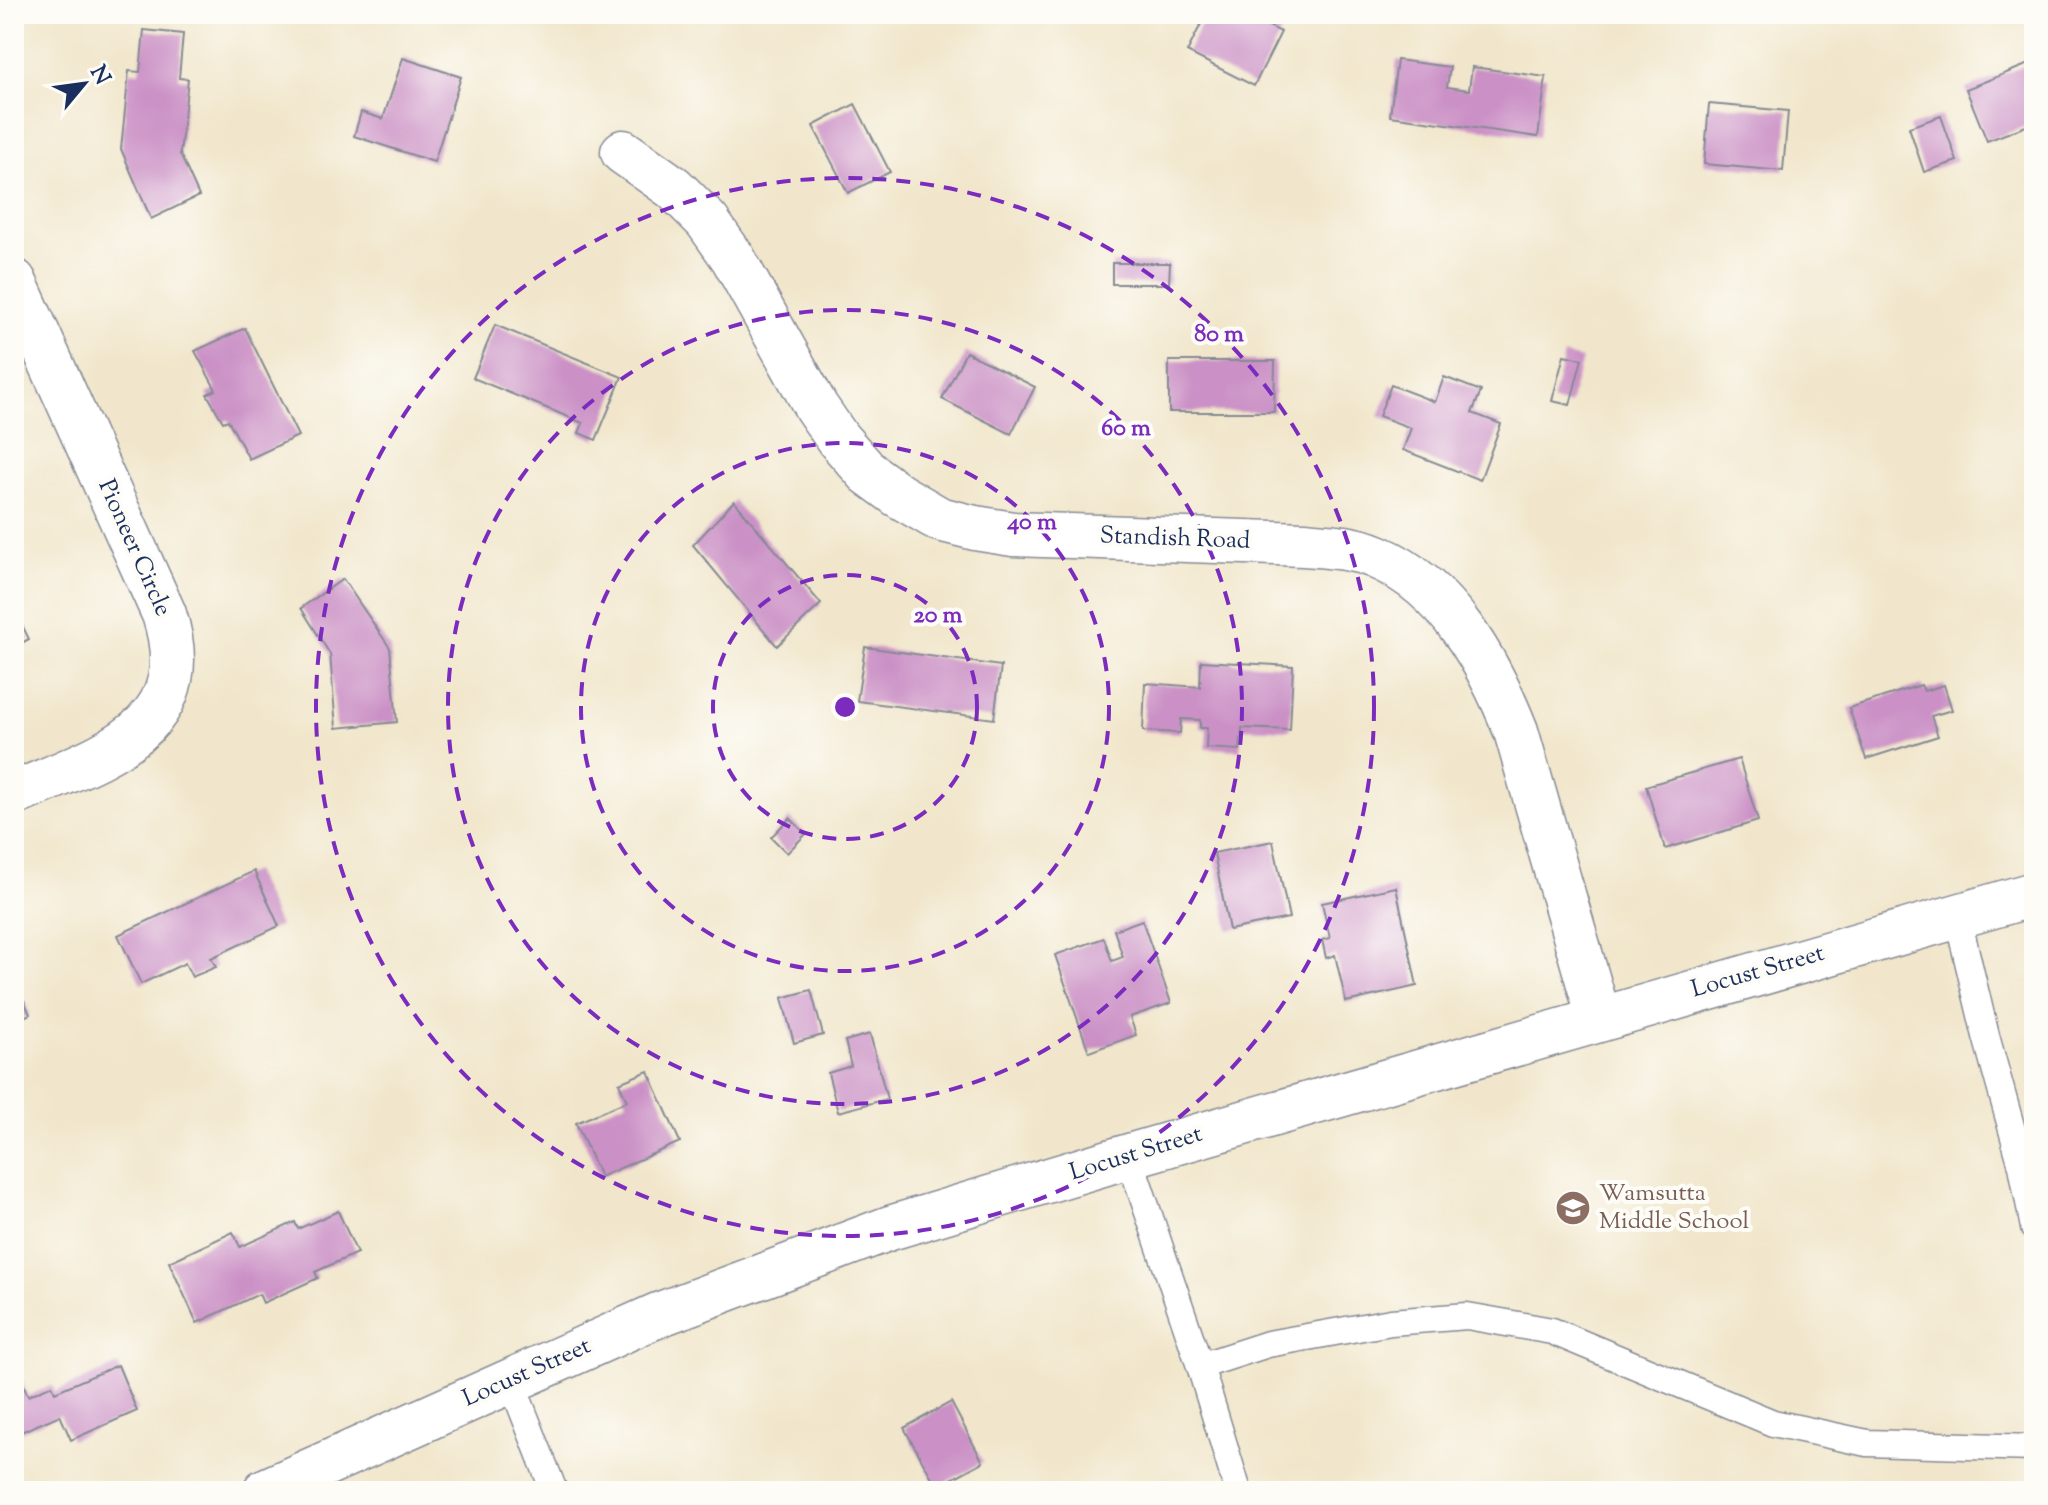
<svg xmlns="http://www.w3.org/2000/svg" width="2048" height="1505" viewBox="0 0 2048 1505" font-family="'Sorts Mill Goudy',serif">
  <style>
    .building { fill: #cb91c6 }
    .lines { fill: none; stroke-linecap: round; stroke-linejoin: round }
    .service-casing { stroke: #868a94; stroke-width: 29 }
    .minor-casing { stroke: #868a94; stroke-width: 47 }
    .service { stroke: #fff; stroke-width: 26 }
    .minor { stroke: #fff; stroke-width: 44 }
    .ring { fill: none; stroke: #7b2cbf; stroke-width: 4; stroke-dasharray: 14 10 }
    .labels { text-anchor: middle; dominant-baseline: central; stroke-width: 8; stroke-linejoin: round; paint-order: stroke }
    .street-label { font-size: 24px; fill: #1b2f5e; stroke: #fdfcf7 }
    .education-label { font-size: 24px; fill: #785e54; stroke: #fdfcf7; text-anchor: start }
    .centre { fill: #7b2cbf; stroke: #fdfcf7; stroke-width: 4 }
    .ring-label { font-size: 24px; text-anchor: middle; font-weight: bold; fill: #7b2cbf; stroke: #fdfcf7; stroke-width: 8; stroke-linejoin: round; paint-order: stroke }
  </style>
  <rect width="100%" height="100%" fill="#fdfcf7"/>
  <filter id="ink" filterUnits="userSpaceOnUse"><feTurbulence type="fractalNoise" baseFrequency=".0125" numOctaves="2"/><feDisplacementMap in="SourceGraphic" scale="16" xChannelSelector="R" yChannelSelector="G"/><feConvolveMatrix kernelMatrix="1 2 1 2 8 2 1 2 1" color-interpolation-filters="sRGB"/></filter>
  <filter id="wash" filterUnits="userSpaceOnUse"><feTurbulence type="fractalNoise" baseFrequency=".006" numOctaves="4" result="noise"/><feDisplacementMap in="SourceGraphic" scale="32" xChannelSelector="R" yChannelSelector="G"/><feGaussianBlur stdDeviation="1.8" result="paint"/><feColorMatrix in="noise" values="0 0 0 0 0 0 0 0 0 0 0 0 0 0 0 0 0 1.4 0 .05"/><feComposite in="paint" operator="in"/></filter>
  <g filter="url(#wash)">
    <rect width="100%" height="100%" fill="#f1e6cb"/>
    <g id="blocks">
      <g class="building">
        <path d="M1206 14H1245L1281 32 1254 86 1187 52Z"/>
        <path d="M144 30 183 34 179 78 188 79 180 154 199 196 151 219 121 149 129 71 140 72Z"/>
        <path d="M403 58 461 77 434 162 354 136 361 112 383 119Z"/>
        <path d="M1397 60 1450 67 1447 87 1469 90 1472 67 1546 77 1538 137 1390 116Z"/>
        <path d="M2034 62V123L1987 141 1966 89Z"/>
        <path d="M855 104 890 172 848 193 813 126Z"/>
        <path d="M1709 104 1788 111 1783 171 1704 164Z"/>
        <path d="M1941 116 1957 161 1924 172 1909 127Z"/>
        <path d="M1112 263H1170L1169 284H1112Z"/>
        <path d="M495 325 622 377 596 440 579 433 583 423 473 378Z"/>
        <path d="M245 328 298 436 249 459 228 420 223 422 207 394 216 390 195 351Z"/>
        <path d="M966 352 1035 387 1011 434 942 399Z"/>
        <path d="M1564 355 1582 359 1570 405 1552 401Z"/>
        <path d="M1169 361H1275L1274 412H1169Z"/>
        <path d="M1444 377 1481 391 1472 413 1501 424 1480 480 1403 450 1411 428 1379 416 1391 385 1435 402Z"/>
        <path d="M734 501 821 604 777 646 693 545Z"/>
        <path d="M343 579 390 648 397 722 336 728 330 654 301 608Z"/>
        <path d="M14 609 29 639 14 647Z"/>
        <path d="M865 647 1001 666 994 719 857 701Z"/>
        <path d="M1201 661 1293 666 1290 730 1242 728 1240 750 1206 748 1207 728H1200V720L1181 719 1180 733 1143 731 1145 683 1200 687Z"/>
        <path d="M1921 685 1924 691 1944 685 1952 710 1931 716 1938 736 1866 759 1849 708Z"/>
        <path d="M1739 759 1758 821 1665 849 1646 786Z"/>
        <path d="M790 818 806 834 787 853 771 837Z"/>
        <path d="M1273 841 1289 918 1229 930 1214 853Z"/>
        <path d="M254 871 279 926 211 958 216 967 192 977 185 963 141 984 118 935Z"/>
        <path d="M1396 887 1417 986 1346 1002 1335 955 1326 958 1322 940 1330 938 1322 903Z"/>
        <path d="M1142 920 1171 1003 1130 1017 1136 1035 1089 1052 1055 955 1104 938 1112 961 1123 957 1114 930Z"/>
        <path d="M14 979 30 1014 14 1022Z"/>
        <path d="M811 990 823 1035 794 1043 782 998Z"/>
        <path d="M870 1034 887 1099 838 1112 828 1073 851 1066 845 1041Z"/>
        <path d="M648 1071 680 1142 600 1177 576 1123 627 1101 619 1083Z"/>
        <path d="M338 1211 357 1253 315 1272 318 1278 263 1303 259 1294 197 1323 169 1262 233 1232 240 1247 295 1222 298 1229Z"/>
        <path d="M118 1365 137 1411 71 1440 60 1415 14 1435V1379L20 1376 28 1396 52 1385 55 1392Z"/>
        <path d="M951 1402 983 1462 937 1487 904 1428Z"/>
      </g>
    </g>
  </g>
  <g filter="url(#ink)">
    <use href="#blocks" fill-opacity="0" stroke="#868a94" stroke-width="2"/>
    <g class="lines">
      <defs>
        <g id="service">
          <path d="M1957 915 1986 1036 2022 1166 2034 1228"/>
          <path d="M1129 1156 1200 1366 1238 1491"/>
          <path d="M1200 1366 1268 1344 1391 1322 1467 1316 1552 1331 1773 1423 1867 1443 2034 1448"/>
          <path d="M511 1381 554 1491"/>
        </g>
        <g id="minor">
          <path d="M623 152 674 188 707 221 733 258 816 407 838 439 868 473 898 495 939 519 975 528 1013 534 1304 544C1329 546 1354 547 1377 557 1448 587 1489 663 1516 731L1599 1019"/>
          <path d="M14 281 164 614C202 731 97 757 14 794"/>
          <path d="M265 1491 658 1315 890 1228 1129 1156 2034 894"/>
        </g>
      </defs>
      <use href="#service" class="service-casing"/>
      <use href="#minor" class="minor-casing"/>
      <use href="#service" class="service"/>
      <use href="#minor" class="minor"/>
    </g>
  </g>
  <g class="ring">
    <circle cx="845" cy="707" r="132"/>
    <circle cx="845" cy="707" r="264"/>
    <circle cx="845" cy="707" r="397"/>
    <circle cx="845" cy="707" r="529"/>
  </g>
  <defs>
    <symbol id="school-disc" viewBox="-11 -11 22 22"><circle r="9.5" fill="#8d6e63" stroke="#fdfcf7"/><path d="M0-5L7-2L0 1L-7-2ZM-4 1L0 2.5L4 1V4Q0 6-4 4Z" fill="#fff"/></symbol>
  </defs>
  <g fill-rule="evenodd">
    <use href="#school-disc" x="1553" y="1188" width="40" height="40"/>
  </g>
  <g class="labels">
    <g class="street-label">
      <text transform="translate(1175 539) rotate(2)">Standish Road</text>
      <text transform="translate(134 548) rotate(66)">Pioneer Circle</text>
      <text transform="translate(1758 972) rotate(-16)">Locust Street</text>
      <text transform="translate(1136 1154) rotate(-17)">Locust Street</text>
      <text transform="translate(527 1373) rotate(-24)">Locust Street</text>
    </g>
    <g class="education-label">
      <text x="1599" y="1194">Wamsutta<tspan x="1599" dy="28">Middle School</tspan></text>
    </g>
  </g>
  <circle cx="845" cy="707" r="12" class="centre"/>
  <g class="ring-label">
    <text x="1219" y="341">80 m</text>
    <text x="1126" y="435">60 m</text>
    <text x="1032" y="529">40 m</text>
    <text x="938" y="622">20 m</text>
  </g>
  <rect width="2048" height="1505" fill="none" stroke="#fdfcf7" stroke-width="48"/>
  <g transform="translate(84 84) rotate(61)" stroke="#fdfcf7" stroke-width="6" paint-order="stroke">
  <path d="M0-6L14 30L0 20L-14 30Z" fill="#1b2f5e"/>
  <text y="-12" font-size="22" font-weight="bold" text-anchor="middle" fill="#1b2f5e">N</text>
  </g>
</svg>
